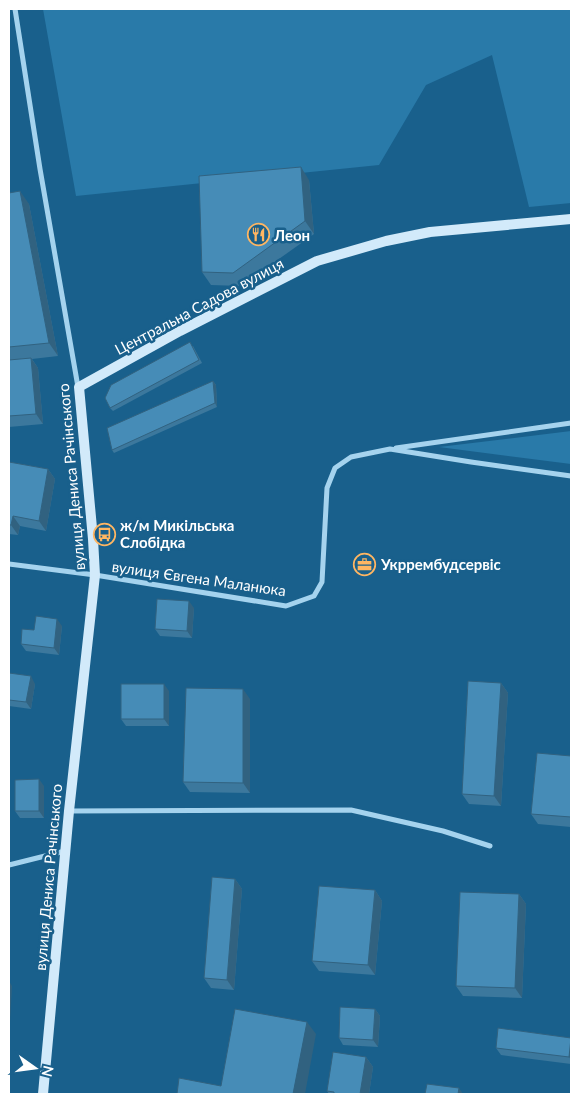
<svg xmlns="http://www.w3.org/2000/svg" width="580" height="1103" viewBox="0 0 580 1103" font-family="Lato,sans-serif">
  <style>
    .green { fill: #297aa9 }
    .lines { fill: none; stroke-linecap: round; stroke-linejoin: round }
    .street { stroke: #a5d3ee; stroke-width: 5 }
    .secondary { stroke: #d2eafa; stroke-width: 10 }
    .wall { fill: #3c789d }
    .shaded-wall { fill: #316280 }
    .building { fill: #468cb7; stroke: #316280 }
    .labels { text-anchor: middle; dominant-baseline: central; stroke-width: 5; stroke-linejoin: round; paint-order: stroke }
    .poi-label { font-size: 15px; font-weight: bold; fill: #fff; stroke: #19608c; text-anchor: start }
    .street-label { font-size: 15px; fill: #fff; stroke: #19608c }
  </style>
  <rect width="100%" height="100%" fill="#19608c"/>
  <g class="green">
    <path d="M43 9H571V203L529 207 492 55 426 85 379 165 76 196Z"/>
    <path d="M571 431V464L439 447Z"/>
  </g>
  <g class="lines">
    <g class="street">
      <path d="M15 9 40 169 78 387"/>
      <path d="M396 448 571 423"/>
      <path d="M9 564 95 575 286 606 314 596 322 582 327 488 335 468 351 457 390 449 471 462 571 476"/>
      <path d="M69 811 351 810 443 831 490 846"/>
      <path d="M9 865 65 851"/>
    </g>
    <path class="secondary" d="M43 1094 69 811 95 575 93 539 79 387 180 331 317 261 386 241 430 232 571 219"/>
  </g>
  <g class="wall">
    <path d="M309 180 314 234 241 286 211 285 202 272Z"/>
    <path d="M9 193 29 204 58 356 32 359 38 368 43 424 9 427Z"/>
    <path d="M193 346 202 363 113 411 110 408Z"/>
    <path d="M213 381 216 385 217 407 114 453 112 450Z"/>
    <path d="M9 462 48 469 55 479 46 531 20 526 18 535 9 534Z"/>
    <path d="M194 608 192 638 160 636 155 629Z"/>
    <path d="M62 626 59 655 26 651 21 644 34 630Z"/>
    <path d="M9 673 35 684 31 709 9 706Z"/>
    <path d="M501 683 508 693 501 806 469 804 462 794Z"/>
    <path d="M169 691V726H126L121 719Z"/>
    <path d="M250 699V793L190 792 183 782Z"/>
    <path d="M571 756V827L538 824 531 814Z"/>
    <path d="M44 786V818H20L15 811Z"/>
    <path d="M235 879 242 889 234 990 211 988 204 978Z"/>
    <path d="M375 890 382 901 375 975 319 971 312 961Z"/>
    <path d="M519 894 526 904 522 998 463 996 456 986Z"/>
    <path d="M375 1009 380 1016 378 1047 343 1045 339 1038Z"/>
    <path d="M571 1038V1064L501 1055 496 1048Z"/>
    <path d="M366 1057 373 1067 369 1094H329L327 1091Z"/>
  </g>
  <g class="shaded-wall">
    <path d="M301 167 309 180 314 234 305 221Z"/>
    <path d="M20 191 29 204 58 356 49 343Z"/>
    <path d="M31 358 38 368 43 424 36 414Z"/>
    <path d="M213 381 216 385 217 407 215 403Z"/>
    <path d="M48 469 55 479 46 531 39 521Z"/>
    <path d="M13 516 20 526 18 535 11 525Z"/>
    <path d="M189 601 194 608 192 638 187 631Z"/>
    <path d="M57 619 62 626 59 655 54 648Z"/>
    <path d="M31 676 35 684 31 709 26 702Z"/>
    <path d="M501 683 508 693 501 806 494 796Z"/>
    <path d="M164 684 169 691V726L164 719Z"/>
    <path d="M243 689 250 699V793L243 783Z"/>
    <path d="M39 779 44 786V818L39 811Z"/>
    <path d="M235 879 242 889 234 990 227 980Z"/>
    <path d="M375 890 382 901 375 975 368 965Z"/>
    <path d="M519 894 526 904 522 998 515 988Z"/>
    <path d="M9 928 10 930 9 967Z"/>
    <path d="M9 981 12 986 10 1022 9 1021Z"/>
    <path d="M375 1009 380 1016 378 1047 373 1040Z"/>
    <path d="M307 1022 316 1034 305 1094H293Z"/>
    <path d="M571 1040V1060L569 1057Z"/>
    <path d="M366 1057 373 1067 369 1094H360Z"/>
    <path d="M459 1088 463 1094H458Z"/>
  </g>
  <g class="building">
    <path d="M301 167 305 221 233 273 202 272 199 176Z"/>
    <path d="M20 191 49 343 9 347V193Z"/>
    <path d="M190 342 199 360 110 408 105 398 111 385Z"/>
    <path d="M31 358 36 414 9 416V360Z"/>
    <path d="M213 381 215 403 112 450 107 428Z"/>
    <path d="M9 462 48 469 39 521 13 516 11 525H9Z"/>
    <path d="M157 599 189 601 187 631 155 629Z"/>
    <path d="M36 616 57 619 54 648 21 644 22 629 34 630Z"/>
    <path d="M9 673 31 676 26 702 9 700Z"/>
    <path d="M468 681 501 683 494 796 462 794Z"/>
    <rect x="121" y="684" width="43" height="35"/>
    <path d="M186 688 243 689V783L183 782Z"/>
    <path d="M537 753 571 756V817L531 814Z"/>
    <path d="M39 779V811H15V780Z"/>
    <path d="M212 877 235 879 227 980 204 978Z"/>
    <path d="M319 886 375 890 368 965 312 961Z"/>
    <path d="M460 892 519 894 515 988 456 986Z"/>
    <path d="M340 1007 375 1009 373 1040 339 1038Z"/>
    <path d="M235 1009 307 1022 293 1094H177L179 1078 221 1086Z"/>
    <path d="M498 1028 571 1038 569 1057 496 1048Z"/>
    <path d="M333 1052 366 1057 360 1094H334V1092L327 1091Z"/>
    <path d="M427 1084 459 1088 458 1094H425Z"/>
  </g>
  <defs>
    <symbol id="restaurant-ring" viewBox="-11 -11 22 22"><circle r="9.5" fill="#19608c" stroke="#ffb662" stroke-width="1.5"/><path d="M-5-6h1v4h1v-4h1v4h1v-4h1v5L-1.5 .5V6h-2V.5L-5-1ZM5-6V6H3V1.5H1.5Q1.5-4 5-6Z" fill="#ffb662"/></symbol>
    <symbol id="bus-ring" viewBox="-11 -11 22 22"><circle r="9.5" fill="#19608c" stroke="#ffb662" stroke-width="1.5"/><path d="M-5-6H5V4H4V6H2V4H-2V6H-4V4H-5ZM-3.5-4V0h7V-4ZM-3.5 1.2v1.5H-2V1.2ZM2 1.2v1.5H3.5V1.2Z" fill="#ffb662"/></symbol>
    <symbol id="office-ring" viewBox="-11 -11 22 22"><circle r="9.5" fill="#19608c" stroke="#ffb662" stroke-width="1.5"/><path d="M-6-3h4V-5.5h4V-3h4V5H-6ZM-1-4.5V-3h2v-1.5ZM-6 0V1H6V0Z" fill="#ffb662"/></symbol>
  </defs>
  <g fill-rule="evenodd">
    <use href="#restaurant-ring" x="246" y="222" width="25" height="25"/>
    <use href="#bus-ring" x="92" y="522" width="25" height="25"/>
    <use href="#office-ring" x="352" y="552" width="25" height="25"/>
  </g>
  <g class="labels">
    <g class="poi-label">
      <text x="274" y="235">Леон</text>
      <text x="120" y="525">ж/м Микільська<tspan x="120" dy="17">Слобідка</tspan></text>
      <text x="381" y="564">Укррембудсервіс</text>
    </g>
    <g class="street-label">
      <text transform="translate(199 306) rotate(-28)">Центральна Садова вулиця</text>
      <text transform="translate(71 477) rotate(-95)">вулиця Дениса Рачінського</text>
      <text transform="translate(199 578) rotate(8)">вулиця Євгена Маланюка</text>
      <text transform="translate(48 877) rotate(-85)">вулиця Дениса Рачінського</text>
    </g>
  </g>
  <rect width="580" height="1103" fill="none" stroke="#ffffff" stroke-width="20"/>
  <g transform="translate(35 1068) rotate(104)" stroke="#19608c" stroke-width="4" paint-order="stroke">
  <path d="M0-4L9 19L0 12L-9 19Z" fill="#ffffff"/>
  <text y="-8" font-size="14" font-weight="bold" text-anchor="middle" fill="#ffffff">N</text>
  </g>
</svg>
